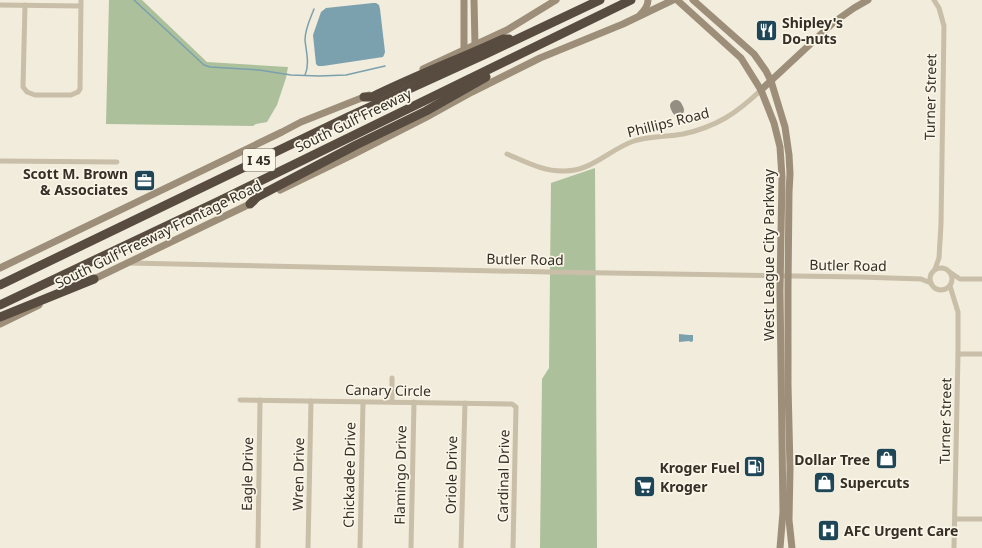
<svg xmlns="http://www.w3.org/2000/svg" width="982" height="548" viewBox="0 0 982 548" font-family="'Noto Sans',sans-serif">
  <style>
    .green { fill: #acc09b }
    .water { fill: #7ba0ae }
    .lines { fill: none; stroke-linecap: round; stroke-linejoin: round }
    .stream { stroke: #7ba0ae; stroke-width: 1.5 }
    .taxiway { stroke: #948e82; stroke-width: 12 }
    .street { stroke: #c9bea7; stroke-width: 5 }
    .secondary { stroke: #9d8e79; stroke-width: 7 }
    .highway { stroke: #574c3f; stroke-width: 9 }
    .labels { text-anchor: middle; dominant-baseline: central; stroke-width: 3.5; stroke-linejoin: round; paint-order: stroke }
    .shield { fill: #f9f5e7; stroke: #706a61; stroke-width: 1 }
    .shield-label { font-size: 13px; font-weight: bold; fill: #362f28 }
    .poi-label { font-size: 14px; font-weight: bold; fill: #362f28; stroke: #f9f5e7; text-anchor: start }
    .street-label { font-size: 14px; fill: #362f28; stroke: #f9f5e7 }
  </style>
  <rect width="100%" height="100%" fill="#f1ecdb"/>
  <g class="green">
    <path d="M109 0H142L207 62 288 67 286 78 277 105 267 122 256 124 253 126 106 124Z"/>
    <path d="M595 168 597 548H540L542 379 549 368 551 183Z"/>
  </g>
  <g class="water">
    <path d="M373 3H376L379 5 380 9 385 52 384 55 383 57 323 66H318L316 64 313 35 321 12 326 8Z"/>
    <path d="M679 334 689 335H693V341L691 342 689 341 679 342Z"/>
  </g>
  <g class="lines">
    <g class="stream">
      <path d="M134 0 204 65 210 67 259 70 291 75 319 76 346 75 385 66"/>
      <path d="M305 75C310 64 306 51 305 40 305 29 310 19 314 9"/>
    </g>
    <path class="taxiway" d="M676 106 678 110"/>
    <g class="street">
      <path d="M934 0 939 8 944 26 941 224 939 258 935 269"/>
      <path d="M0 5 81 6"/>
      <path d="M25 5 23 87 27 92 35 95H71L78 92 80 89 81 0"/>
      <path d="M507 154C526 162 544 172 565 171 592 171 610 149 634 141 650 136 667 137 683 134 716 127 737 113 761 90"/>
      <path d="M0 161 117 162"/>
      <path d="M129 263 549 272 860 277 921 279 931 283"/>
      <circle cx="941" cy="279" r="11"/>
      <path d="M951 273 960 279H982"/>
      <path d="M950 286 958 312V354L954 548"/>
      <path d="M958 354H982"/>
      <path d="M240 400 512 404 516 407 513 548"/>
      <path d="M392 402V378"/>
      <path d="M955 519H982"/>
      <path d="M258 548 260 400"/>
      <path d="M308 548 311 401"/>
      <path d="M360 548 363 402"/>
      <path d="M411 548 414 402"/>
      <path d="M461 548 465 403"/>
    </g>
    <g class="secondary">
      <path d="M474 0 475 45"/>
      <path d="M677 0 741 58 761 90 774 123 780 147 782 177 780 291 783 512 780 548"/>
      <path d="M693 0 754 54 766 71 771 81 785 127 789 155 790 174 789 192 788 287V385L790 468 789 520 792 548"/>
      <path d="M640 15C644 11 648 6 648 0"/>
      <path d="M464 50V0"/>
      <path d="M423 69 507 30 556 0"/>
      <path d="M761 90 834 22 854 8 868 0"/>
      <path d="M280 190 352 155 425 118 472 92 540 58 623 24 673 0"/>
      <path d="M0 268 282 132 301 122 369 95"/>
      <path d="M90 281 254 202"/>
      <path d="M0 324 39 305"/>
    </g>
    <g class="highway">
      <path d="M364 97H372C415 76 459 59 503 39H509"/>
      <path d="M250 204 257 197 356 145 426 111 486 77"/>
      <path d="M0 285 350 116 486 54 600 0"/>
      <path d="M0 305 219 201 631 0"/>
      <path d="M0 317 94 279"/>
    </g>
  </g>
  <defs>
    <symbol id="restaurant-square" viewBox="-11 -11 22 22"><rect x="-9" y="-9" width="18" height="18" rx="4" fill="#1e4657" stroke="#f9f5e7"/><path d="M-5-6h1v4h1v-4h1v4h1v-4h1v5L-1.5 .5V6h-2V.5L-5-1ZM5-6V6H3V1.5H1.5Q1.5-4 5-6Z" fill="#fff"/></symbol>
    <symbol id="office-square" viewBox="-11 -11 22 22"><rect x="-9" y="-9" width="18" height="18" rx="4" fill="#1e4657" stroke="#f9f5e7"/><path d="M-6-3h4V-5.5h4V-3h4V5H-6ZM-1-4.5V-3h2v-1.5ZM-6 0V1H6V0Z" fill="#fff"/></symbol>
    <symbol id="shop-square" viewBox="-11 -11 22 22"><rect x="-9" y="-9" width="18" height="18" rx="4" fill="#1e4657" stroke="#f9f5e7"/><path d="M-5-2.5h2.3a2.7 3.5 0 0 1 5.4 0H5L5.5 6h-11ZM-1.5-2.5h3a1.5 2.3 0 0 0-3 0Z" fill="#fff"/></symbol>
    <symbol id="fuel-square" viewBox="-11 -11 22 22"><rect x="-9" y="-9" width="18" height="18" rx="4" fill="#1e4657" stroke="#f9f5e7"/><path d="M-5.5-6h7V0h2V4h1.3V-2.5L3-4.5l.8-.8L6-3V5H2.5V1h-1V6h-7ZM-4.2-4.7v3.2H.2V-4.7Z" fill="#fff"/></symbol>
    <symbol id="supermarket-square" viewBox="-11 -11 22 22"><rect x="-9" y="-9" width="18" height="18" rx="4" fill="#1e4657" stroke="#f9f5e7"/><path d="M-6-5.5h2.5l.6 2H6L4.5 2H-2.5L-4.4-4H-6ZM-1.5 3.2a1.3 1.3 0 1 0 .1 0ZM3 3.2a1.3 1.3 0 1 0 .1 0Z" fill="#fff"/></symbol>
    <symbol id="hospital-square" viewBox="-11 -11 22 22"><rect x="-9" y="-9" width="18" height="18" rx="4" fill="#1e4657" stroke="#f9f5e7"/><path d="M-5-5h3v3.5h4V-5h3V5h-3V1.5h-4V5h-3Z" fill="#fff"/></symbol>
  </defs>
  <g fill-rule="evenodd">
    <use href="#restaurant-square" x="754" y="18" width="25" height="25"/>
    <use href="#office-square" x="132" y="168" width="25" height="25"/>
    <use href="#shop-square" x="874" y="446" width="25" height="25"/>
    <use href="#fuel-square" x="742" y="454" width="25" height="25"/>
    <use href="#shop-square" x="812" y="470" width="25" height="25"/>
    <use href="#supermarket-square" x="632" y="474" width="25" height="25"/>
    <use href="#hospital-square" x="816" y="518" width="25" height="25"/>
  </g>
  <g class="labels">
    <rect class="shield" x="243" y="149" width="32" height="22" rx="3"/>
    <g class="shield-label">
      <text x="259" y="160">I 45</text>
    </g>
    <g class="poi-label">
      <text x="782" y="22">Shipley's<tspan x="782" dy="16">Do-nuts</tspan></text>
      <text x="128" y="173" text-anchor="end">Scott M. Brown<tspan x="128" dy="16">&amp; Associates</tspan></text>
      <text x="870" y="459" text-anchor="end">Dollar Tree</text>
      <text x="740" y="467" text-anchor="end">Kroger Fuel</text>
      <text x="840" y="482">Supercuts</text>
      <text x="660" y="486">Kroger</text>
      <text x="844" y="530">AFC Urgent Care</text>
    </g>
    <g class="street-label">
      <text transform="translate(930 97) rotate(-89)">Turner Street</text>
      <text transform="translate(353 120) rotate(-26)">South Gulf Freeway</text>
      <text transform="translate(668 122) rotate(-14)">Phillips Road</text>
      <text transform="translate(158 234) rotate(-26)">South Gulf Freeway Frontage Road</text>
      <text transform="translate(768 255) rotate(-90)">West League City Parkway</text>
      <text transform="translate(525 259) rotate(1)">Butler Road</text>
      <text transform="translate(848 265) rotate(1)">Butler Road</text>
      <text transform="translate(388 390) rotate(1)">Canary Circle</text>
      <text transform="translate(945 421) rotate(-89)">Turner Street</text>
      <text transform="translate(247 474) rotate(-89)">Eagle Drive</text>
      <text transform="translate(298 474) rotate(-89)">Wren Drive</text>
      <text transform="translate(349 475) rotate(-89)">Chickadee Drive</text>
      <text transform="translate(400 475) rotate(-89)">Flamingo Drive</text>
      <text transform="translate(451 475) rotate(-89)">Oriole Drive</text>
      <text transform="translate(503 476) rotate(-89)">Cardinal Drive</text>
    </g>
  </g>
</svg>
